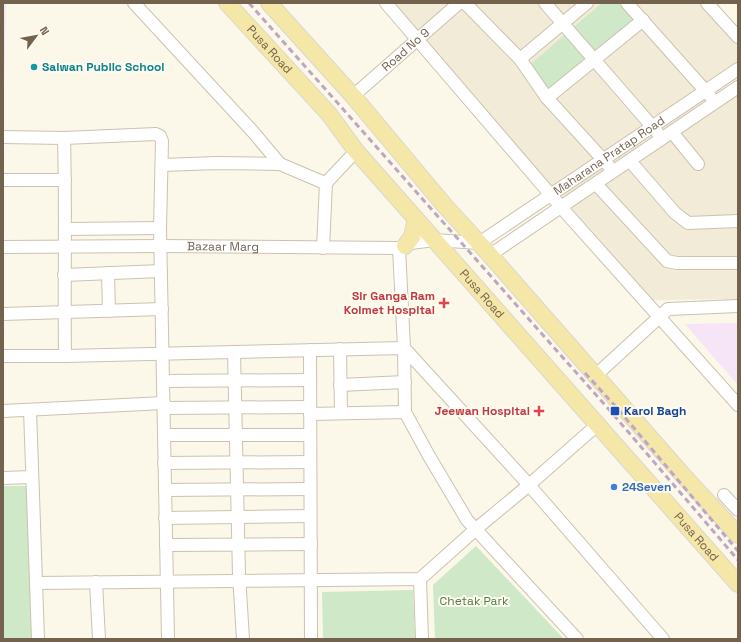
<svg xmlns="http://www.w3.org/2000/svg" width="741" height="642" viewBox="0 0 741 642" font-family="'Space Grotesk',sans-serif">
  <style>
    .residential { fill: #f2ebd8 }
    .education { fill: #f5e5f7 }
    .green { fill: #cee8c8 }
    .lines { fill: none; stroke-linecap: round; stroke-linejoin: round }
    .minor-casing { stroke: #ccc2af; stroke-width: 14 }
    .major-casing { stroke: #dbd6d1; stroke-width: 18 }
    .minor { stroke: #fff; stroke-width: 12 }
    .major { stroke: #f4e7a7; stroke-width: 16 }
    .rail { stroke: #bda7c4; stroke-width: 3; stroke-dasharray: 6 4; stroke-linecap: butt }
    .culture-dot { fill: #0f9aa8; stroke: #fefbef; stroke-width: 1.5 }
    .health-dot { fill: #e0444e; stroke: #fefbef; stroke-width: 1.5 }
    .transit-dot { fill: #1a4fb4; stroke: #fefbef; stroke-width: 1.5 }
    .shop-dot { fill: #3f7fe0; stroke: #fefbef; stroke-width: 1.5 }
    .labels { text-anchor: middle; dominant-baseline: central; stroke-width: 4; stroke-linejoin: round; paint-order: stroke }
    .street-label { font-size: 12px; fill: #73634e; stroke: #fefbef }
    .culture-label { font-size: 12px; font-weight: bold; fill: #0d838f; stroke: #fefbef; text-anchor: start }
    .health-label { font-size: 12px; font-weight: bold; fill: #be3a42; stroke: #fefbef; text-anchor: end }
    .transit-label { font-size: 12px; font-weight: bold; fill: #164399; stroke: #fefbef; text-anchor: start }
    .shop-label { font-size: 12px; font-weight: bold; fill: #366cbe; stroke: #fefbef; text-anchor: start }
    .park-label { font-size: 12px; fill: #4f7e4a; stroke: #fefbef }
  </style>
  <rect width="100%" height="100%" fill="#fbf8e9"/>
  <path class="residential" d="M378 3H710L738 38V77L569 206 738 94V299L651 300Z"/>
  <g class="education">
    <path d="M3 3H6L4 90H3Z"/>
    <path d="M738 323V385L685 324Z"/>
  </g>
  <g class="green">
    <path d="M602 3H623L639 22 551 97 526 68Z"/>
    <rect x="3" y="486" width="29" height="153"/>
    <path d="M476 546 564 639H435L433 585Z"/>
    <path d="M413 590 415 639H323L322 592Z"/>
  </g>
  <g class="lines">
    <defs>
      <g id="minor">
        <path d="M134 3 254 133 280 164 320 181 326 183 356 151"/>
        <path d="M386 3 568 215 738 405"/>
        <path d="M465 3 520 59 547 98 608 165"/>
        <path d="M545 3 657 132"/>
        <path d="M627 3 710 96"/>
        <path d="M707 3 738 37"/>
        <path d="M520 59 587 3"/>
        <path id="s1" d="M353 96 459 3"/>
        <path d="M547 98 643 20"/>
        <path d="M672 132 698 164"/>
        <path d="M3 137 64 138C66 211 64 283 65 356"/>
        <path d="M64 138 156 134 160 136 162 141 160 228 168 639"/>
        <path d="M630 161 675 213 688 223 738 221"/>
        <path d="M162 165 217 163 280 164"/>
        <path d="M3 180H65"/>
        <path d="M596 184 667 261 677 263H738"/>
        <path d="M66 229 160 228"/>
        <path id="s2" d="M3 247 161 246 399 248 411 243 434 240 479 243 738 69"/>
        <path d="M323 248 326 183"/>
        <path d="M399 248 404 348 405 412 429 456 467 520 577 639"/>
        <path d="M490 255 738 87"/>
        <path d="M108 273 109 311"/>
        <path d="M64 275 161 271"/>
        <path d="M3 314 162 309"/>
        <path d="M340 349 341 413"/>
        <path d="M310 350 311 639"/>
        <path d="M234 352 239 575 243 639"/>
        <path d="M3 356H65L404 348 529 485 597 425"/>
        <path d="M595 376 668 309 738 306"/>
        <path d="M163 381 310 380"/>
        <path d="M340 385 405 382"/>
        <path d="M164 408 310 407"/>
        <path d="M30 410 38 639"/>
        <path d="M3 411 164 403"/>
        <path d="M310 414 405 412"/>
        <path d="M164 435H310"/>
        <path d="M164 463 310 462"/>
        <path d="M3 478 32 477"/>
        <path d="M165 490 310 489"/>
        <path d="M724 495 738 510"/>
        <path d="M165 518 310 516"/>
        <path d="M166 545 311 544"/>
        <path d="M420 579 422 639"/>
        <path d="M96 582 99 639"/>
        <path d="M36 583 420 579 476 529 529 485 663 639"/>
      </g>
      <g id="major">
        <path id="s3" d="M227 3 329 114 356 151 738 584"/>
        <path d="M269 3 353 96 445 206 490 255 681 473 738 535"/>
        <path d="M405 246 412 237 416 219"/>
      </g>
    </defs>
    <use href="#minor" class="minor-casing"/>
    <use href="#major" class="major-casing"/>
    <use href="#minor" class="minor"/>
    <use href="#major" class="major"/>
    <g class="rail">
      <path d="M249 3 612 413 738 560"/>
      <path d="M585 373 617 408 738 551"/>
    </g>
  </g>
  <circle class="culture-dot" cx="34" cy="67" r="4"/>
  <g class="health-dot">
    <path d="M442 297h4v4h4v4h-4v4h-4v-4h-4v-4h4z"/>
    <path d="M537 405h4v4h4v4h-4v4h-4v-4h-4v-4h4z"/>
  </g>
  <rect class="transit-dot" x="610" y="406" width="10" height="10" rx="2"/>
  <circle class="shop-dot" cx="614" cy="487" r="4"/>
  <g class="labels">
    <g class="street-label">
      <text stroke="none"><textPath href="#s3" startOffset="63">Pusa Road</textPath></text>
      <text stroke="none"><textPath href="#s1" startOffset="70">Road No 9</textPath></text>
      <text stroke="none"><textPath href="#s2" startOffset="634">Maharana Pratap Road</textPath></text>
      <text stroke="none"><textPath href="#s2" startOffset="220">Bazaar Marg</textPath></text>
      <text stroke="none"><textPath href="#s3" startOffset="387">Pusa Road</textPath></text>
      <text stroke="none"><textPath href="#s3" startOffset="711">Pusa Road</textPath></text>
    </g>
    <g class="culture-label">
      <text x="42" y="67">Salwan Public School</text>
    </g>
    <g class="health-label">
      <text x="435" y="296">Sir Ganga Ram<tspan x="435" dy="14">Kolmet Hospital</tspan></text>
      <text x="530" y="411">Jeewan Hospital</text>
    </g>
    <g class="transit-label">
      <text x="624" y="411">Karol Bagh</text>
    </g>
    <g class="shop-label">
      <text x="622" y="487">24Seven</text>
    </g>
    <g class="park-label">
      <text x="474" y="601">Chetak Park</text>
    </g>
  </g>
  <rect width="741" height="642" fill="none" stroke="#73634e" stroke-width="8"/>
  <g transform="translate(36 36) rotate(58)" stroke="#fefbef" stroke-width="3" paint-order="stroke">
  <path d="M0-3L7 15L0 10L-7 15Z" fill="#73634e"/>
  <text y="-6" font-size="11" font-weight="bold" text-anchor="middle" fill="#73634e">N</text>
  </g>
</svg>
